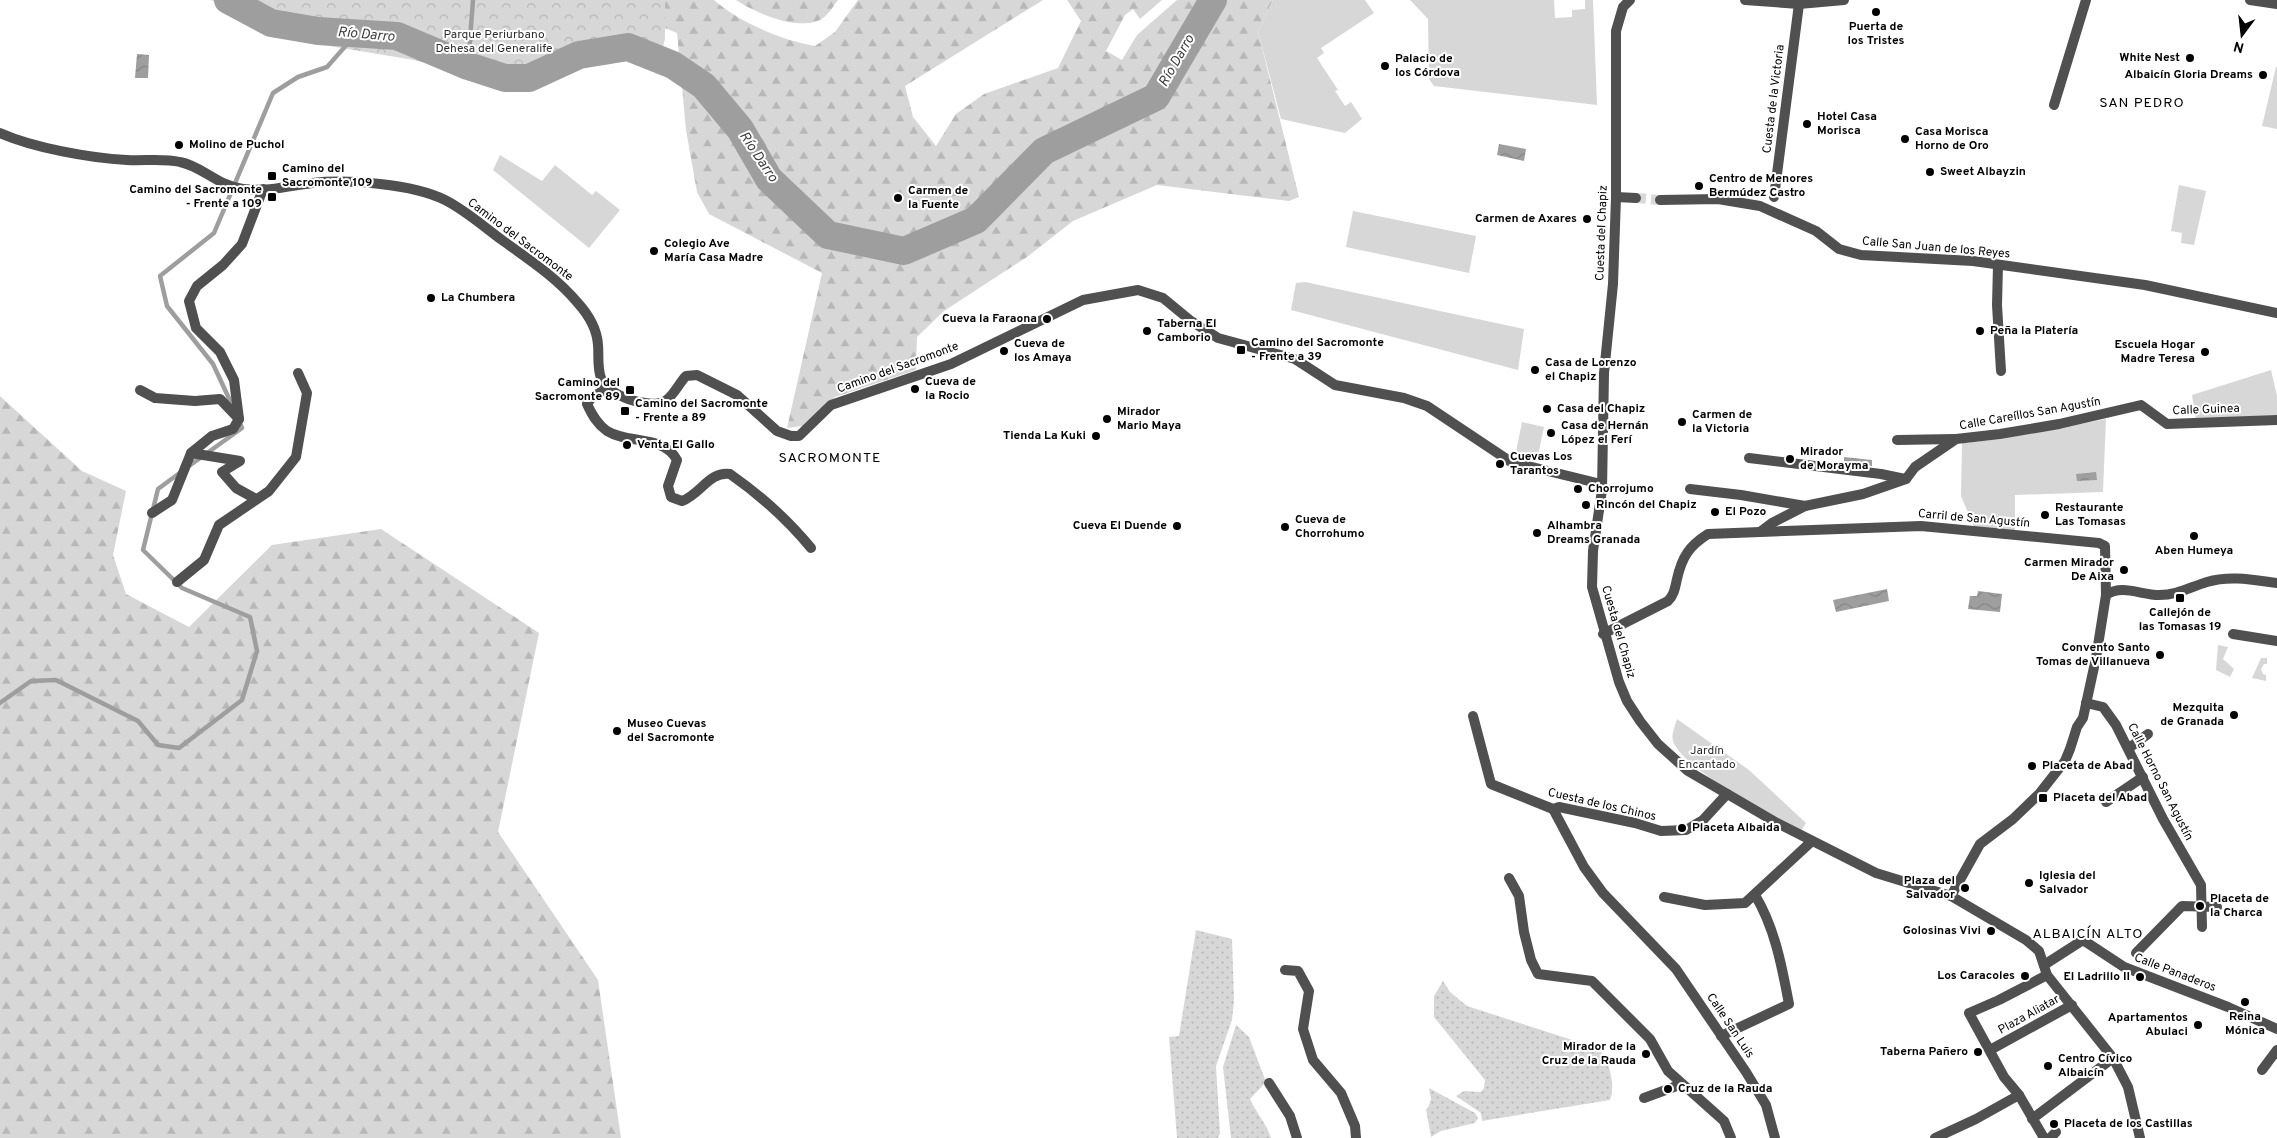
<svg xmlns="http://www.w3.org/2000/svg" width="2277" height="1138" viewBox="0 0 2277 1138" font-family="Overpass,sans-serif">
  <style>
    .grass { fill: url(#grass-dots) }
    .forest { fill: url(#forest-firs) }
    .park { fill: url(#park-crowns) }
    .garden { fill: #d7d7d7 }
    .water { fill: url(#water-waves) }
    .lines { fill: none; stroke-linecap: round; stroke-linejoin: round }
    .stream { stroke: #9e9e9e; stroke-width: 4.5 }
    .river { stroke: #9e9e9e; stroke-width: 28 }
    .minor-tunnel { stroke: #d9d9d9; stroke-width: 10; stroke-dasharray: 10 5; stroke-linecap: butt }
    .minor { stroke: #505050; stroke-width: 10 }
    .tertiary { stroke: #505050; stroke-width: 10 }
    .poi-dot { fill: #000; stroke: #fff; stroke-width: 2 }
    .labels { text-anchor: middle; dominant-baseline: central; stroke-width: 4; stroke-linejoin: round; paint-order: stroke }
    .poi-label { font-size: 12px; font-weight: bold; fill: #000; stroke: #fff; text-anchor: start }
    .park-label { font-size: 12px; fill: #2e2e2e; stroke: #fff }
    .street-label { font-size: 12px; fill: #000; stroke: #fff }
    .water-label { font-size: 14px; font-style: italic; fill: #3f3f3f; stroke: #fff }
    .neighbourhood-label { font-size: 14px; letter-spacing: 1px; fill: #000; stroke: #fff }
  </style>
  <defs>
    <pattern id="grass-dots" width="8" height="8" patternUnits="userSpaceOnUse" patternTransform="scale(1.25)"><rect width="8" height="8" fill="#d7d7d7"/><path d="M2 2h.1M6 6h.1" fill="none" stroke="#b7b7b7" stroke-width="1.8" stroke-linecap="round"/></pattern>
    <pattern id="forest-firs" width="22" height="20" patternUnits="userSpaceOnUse" patternTransform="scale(1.25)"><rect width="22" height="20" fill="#d7d7d7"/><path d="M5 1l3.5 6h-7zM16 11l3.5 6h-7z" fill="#b7b7b7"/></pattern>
    <pattern id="park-crowns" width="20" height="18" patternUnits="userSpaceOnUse" patternTransform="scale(1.25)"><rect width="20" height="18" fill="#d7d7d7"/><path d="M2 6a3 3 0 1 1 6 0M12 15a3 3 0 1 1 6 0" fill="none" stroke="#b7b7b7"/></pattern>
    <pattern id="water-waves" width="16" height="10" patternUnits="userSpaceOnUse" patternTransform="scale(1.25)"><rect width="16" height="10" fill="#9e9e9e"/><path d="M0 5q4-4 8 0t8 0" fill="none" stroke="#868686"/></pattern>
  </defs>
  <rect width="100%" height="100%" fill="#fff"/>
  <g class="grass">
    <path d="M1196 930 1232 939 1234 1000 1232 1020 1216 1066 1220 1133 1218 1138H1177L1169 1037 1179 1036Z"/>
    <path d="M1443 981 1450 992 1467 1006 1597 1048C1609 1058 1616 1085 1610 1100L1482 1121 1481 1113 1456 1096 1464 1091 1481 1092 1484 1088 1485 1080 1434 1017V996Z"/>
    <path d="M1236 1025 1249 1037 1266 1082 1250 1099C1256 1113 1267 1124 1271 1138H1231L1223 1067Z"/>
    <path d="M1429 1088 1475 1113 1478 1118 1475 1123 1441 1131 1431 1137 1426 1109 1428 1108 1431 1099Z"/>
  </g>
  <g class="forest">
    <path d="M606 0H714C739 22 781 40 815 46L835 32 858 0H1043L905 86 913 117 936 146 956 114 984 94 1058 68 1081 21 1067 0H1162L1140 19 1133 9 1125 15 1106 51 1122 60 1137 35 1177 0H1273L1258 31 1299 197 1289 201 1157 185 1073 221 1027 257 944 311 917 337 916 370 835 397 803 426 787 428 822 273 709 214 697 192 686 130 677 33 617 8Z"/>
    <path d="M736 0H838C834 5 829 14 823 18 802 33 755 13 736 0Z"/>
    <path d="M0 396 82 471 126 491 113 555 126 594 189 627 272 545 381 529 539 633 498 832 598 980 621 1138H0Z"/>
  </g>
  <path class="park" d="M211 0H665V38L660 61 633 56H604L572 65 537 78 507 84H482L449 69 414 60 299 41 249 21Z"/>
  <g class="garden">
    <path d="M1273 0H1365L1374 13 1321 48 1324 53 1317 58 1338 90 1335 91 1345 106 1351 102 1362 119 1345 133 1281 119 1258 31Z"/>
    <path d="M1410 0H1554L1555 18 1572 17V10L1585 9V0H1593L1597 105 1434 86 1429 79 1428 19Z"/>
    <path d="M2276 67H2277V129L2262 126Z"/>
    <path d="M500 155 542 181 555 165 592 195 596 191 620 210 589 248 493 170Z"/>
    <path d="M2179 185 2206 191 2194 245 2181 243 2182 233 2171 231Z"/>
    <path d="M1353 211 1476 236 1469 273 1346 247Z"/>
    <path d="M1305 282 1524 329 1518 370 1291 310 1296 283Z"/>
    <path d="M2271 370 2277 396V415L2196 420 2192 395Z"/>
    <path d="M2106 419 2103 492 2015 495V531L1974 527 1961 496 1962 443 2002 439Z"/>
    <path d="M1522 422 1544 427 1537 460 1516 452Z"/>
    <path d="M2218 645 2228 647 2223 659 2234 669 2230 677 2216 670Z"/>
    <path d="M2261 658H2267V664H2264L2261 669 2263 674 2266 675V681L2252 678Z"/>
    <path d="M1677 719 1749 770 1806 823 1801 831C1772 814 1684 771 1673 741 1671 735 1675 726 1677 719Z"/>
  </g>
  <g class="water">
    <path d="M137 54 149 55 148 78H135Z"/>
    <path d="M1499 144 1526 149 1524 161 1497 155Z"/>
    <path d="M1844 457 1872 460V466L1844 463Z"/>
    <path d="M2096 472 2097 480 2077 481 2076 474Z"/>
    <path d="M1887 589 1889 601 1836 612 1833 600Z"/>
    <path d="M1978 591 2002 594 2000 612 1968 609 1970 596H1977Z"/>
  </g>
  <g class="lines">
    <g class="stream">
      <path d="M468 66 473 0"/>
      <path d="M233 407 213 364 167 306 160 276 214 233 273 93 298 77 327 67 357 33"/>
      <path d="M189 466 242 428 239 421"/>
      <path d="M0 703 31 681 56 680 138 721 158 745 179 748 242 700 257 651 250 617 182 588 143 550 158 489 181 472"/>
    </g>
    <path class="river" d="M228 0 271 23 318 31 397 36 468 66 505 78H529L579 55 628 47 673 65 704 86 740 129 769 179 828 235 904 251 976 220 1044 151 1156 97 1213 0"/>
    <path class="minor-tunnel" d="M1636 198 1660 200"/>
    <g class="minor">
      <path d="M2054 105 2086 0"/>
      <path d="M1616 197 1636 198"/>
      <path d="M1774 197 1799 4"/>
      <path d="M1660 200 1718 199 1760 206 1816 231 1839 249 1861 255 1973 261 2145 285 2277 313"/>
      <path d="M1998 265 1997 305 2001 371"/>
      <path d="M608 388 592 397 587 404C592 415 597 424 607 431 628 444 664 435 677 460L668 486 671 497 682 501C701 494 709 471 730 474 760 495 788 520 811 548"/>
      <path d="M140 390 155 398 195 401 220 399 239 419"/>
      <path d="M1897 440 1955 439"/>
      <path d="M191 453 240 461 222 472 236 488 256 499"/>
      <path d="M1749 458 1881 474 1905 479"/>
      <path d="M1906 479 1915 467 1956 439 2000 434 2059 424 2141 405 2167 424 2277 420"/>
      <path d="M1690 489 1741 495 1805 506 1863 494 1906 479"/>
      <path d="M152 513 172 500 191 453 212 436 233 429 239 419 234 380 220 352 196 328 189 301 197 286 223 265 242 244 263 189"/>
      <path d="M1760 532 1772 523 1805 506"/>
      <path d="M177 582 204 560 219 525 269 491 296 457 307 393 298 373"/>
      <path d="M2106 595C2122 584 2141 595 2159 595 2178 595 2190 587 2207 582 2230 575 2254 580 2277 583"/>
      <path d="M1603 634 1668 601C1674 595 1675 588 1677 579 1682 557 1689 546 1708 534L1921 526 2099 543 2105 546 2106 595 2096 658 2083 718 2077 727 2070 749 2065 761 2039 794 2013 819 1980 844 1951 896"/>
      <path d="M2233 634 2277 641"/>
      <path d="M2086 703 2103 707 2116 725 2163 819 2201 885 2202 927"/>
      <path d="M1473 716 1491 784 1553 809 1559 807 1635 823 1661 831 1686 830 1703 820 1727 794"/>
      <path d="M2129 748 2148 734"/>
      <path d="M2106 802 2143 777"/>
      <path d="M1553 809 1584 867 1603 893 1676 969 1746 1072 1766 1105 1775 1138"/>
      <path d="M1509 878 1519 896 1524 932 1531 960 1538 974 1592 981 1650 1039 1668 1071 1724 1121 1731 1138"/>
      <path d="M1664 897 1705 905 1745 903 1812 841"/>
      <path d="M2136 953 2182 906 2217 907"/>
      <path d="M2044 965 2083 940 2124 967 2228 1007 2277 1029"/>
      <path d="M1285 970 1298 971 1309 991 1303 1029 1313 1060 1341 1093 1355 1126 1356 1138"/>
      <path d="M1721 1036 1789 1004C1782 967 1775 928 1755 895"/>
      <path d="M1990 1050 2072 1005"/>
      <path d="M2262 1070 2277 1050"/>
      <path d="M1269 1083 1290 1116 1297 1138"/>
      <path d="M1644 1098 1682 1084"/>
      <path d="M2032 1119 2113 1058"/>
      <path d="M1935 1138 1976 1119 2019 1095"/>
      <path d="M2044 1138 2019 1095 2004 1077 1969 1013 1999 1000 2047 975"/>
      <path d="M2050 1138 2056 1132"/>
    </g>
    <g class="tertiary">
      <path d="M1630 0 1623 7 1616 31V197L1613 284 1604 373 1602 490 1593 551 1592 587 1619 682 1627 701 1640 721 1658 744 1688 771 1777 823 1876 873 1951 896 2026 940 2039 951 2047 975 2113 1058 2128 1087 2140 1138"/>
      <path d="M1745 0 1799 4 1844 0"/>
      <path d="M2250 0 2277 4"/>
      <path d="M0 133C34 148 90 158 127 160 145 161 163 158 180 162 202 166 218 186 243 189 266 192 290 186 312 183 348 179 413 184 445 200 465 210 483 226 502 240 528 259 556 277 577 302 588 314 597 329 598 345 599 356 597 367 601 378 606 395 649 410 665 401 673 397 679 383 686 376L697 375 737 395 777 431 791 436H799L831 405 951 364 1083 300 1138 290 1163 298 1191 321 1218 338 1295 359 1335 385 1404 398 1427 406 1511 462 1601 484"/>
    </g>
  </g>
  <g class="poi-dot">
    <circle cx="1876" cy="12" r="5"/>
    <circle cx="2190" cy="58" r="5"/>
    <circle cx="1385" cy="66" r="5"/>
    <circle cx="2263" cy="75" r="5"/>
    <circle cx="1807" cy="124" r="5"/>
    <circle cx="1905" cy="139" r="5"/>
    <circle cx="179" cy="145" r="5"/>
    <circle cx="1930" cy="172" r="5"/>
    <rect x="267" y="171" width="10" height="10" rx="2.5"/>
    <circle cx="1699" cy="186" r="5"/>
    <rect x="267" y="192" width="10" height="10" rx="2.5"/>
    <circle cx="898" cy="198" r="5"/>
    <circle cx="1587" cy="219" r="5"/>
    <circle cx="654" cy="251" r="5"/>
    <circle cx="431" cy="298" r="5"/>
    <circle cx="1047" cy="319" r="5"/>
    <circle cx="1147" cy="331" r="5"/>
    <circle cx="1980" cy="331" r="5"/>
    <rect x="1236" y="345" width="10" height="10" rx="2.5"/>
    <circle cx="1004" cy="351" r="5"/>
    <circle cx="2205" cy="352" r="5"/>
    <circle cx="1535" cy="370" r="5"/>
    <circle cx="915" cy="389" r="5"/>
    <rect x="625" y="385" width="10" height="10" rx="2.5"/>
    <circle cx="1547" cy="409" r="5"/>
    <rect x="620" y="406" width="10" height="10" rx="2.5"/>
    <circle cx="1107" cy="419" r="5"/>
    <circle cx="1682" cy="422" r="5"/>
    <circle cx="1551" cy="433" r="5"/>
    <circle cx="1096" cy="436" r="5"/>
    <circle cx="627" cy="445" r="5"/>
    <circle cx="1790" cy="459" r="5"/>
    <circle cx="1500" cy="464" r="5"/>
    <circle cx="1578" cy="489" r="5"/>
    <circle cx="1586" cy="505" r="5"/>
    <circle cx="1715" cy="512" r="5"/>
    <circle cx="2045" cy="515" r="5"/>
    <circle cx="1177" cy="526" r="5"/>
    <circle cx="1285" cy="527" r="5"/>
    <circle cx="1537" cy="533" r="5"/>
    <circle cx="2194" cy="536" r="5"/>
    <circle cx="2124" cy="570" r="5"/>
    <rect x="2175" y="593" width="10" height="10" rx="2.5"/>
    <circle cx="2160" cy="655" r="5"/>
    <circle cx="2234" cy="715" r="5"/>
    <circle cx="617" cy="731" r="5"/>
    <circle cx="2032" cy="766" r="5"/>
    <rect x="2038" y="793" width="10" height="10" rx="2.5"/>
    <circle cx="1682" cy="828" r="5"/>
    <circle cx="2029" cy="883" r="5"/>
    <circle cx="1965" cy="888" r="5"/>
    <circle cx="2200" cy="906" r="5"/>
    <circle cx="1991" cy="931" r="5"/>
    <circle cx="2025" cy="976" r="5"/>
    <circle cx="2140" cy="977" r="5"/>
    <circle cx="2245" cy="1002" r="5"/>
    <circle cx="2198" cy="1025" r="5"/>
    <circle cx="1978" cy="1052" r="5"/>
    <circle cx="1646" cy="1054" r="5"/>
    <circle cx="2048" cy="1066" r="5"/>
    <circle cx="1668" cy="1089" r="5"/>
    <circle cx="2054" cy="1124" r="5"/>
  </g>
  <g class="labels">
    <g class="poi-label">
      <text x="1876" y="27" text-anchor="middle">Puerta de<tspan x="1876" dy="14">los Tristes</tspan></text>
      <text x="2180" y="58" text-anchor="end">White Nest</text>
      <text x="1395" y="59">Palacio de<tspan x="1395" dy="14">los Córdova</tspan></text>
      <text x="2253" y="75" text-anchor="end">Albaicín Gloria Dreams</text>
      <text x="1817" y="117">Hotel Casa<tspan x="1817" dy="14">Morisca</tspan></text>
      <text x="1915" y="132">Casa Morisca<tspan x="1915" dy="14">Horno de Oro</tspan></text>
      <text x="189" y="145">Molino de Puchol</text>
      <text x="282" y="169">Camino del<tspan x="282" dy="14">Sacromonte 109</tspan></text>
      <text x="1940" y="172">Sweet Albayzin</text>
      <text x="1709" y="179">Centro de Menores<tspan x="1709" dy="14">Bermúdez Castro</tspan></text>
      <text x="262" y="190" text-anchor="end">Camino del Sacromonte<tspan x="262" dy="14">- Frente a 109</tspan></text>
      <text x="908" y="191">Carmen de<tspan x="908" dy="14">la Fuente</tspan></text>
      <text x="1577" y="219" text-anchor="end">Carmen de Axares</text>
      <text x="664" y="244">Colegio Ave<tspan x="664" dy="14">María Casa Madre</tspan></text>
      <text x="441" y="298">La Chumbera</text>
      <text x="1037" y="319" text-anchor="end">Cueva la Faraona</text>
      <text x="1157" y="324">Taberna El<tspan x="1157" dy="14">Camborio</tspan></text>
      <text x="1990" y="331">Peña la Platería</text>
      <text x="1251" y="343">Camino del Sacromonte<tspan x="1251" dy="14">- Frente a 39</tspan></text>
      <text x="1014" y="344">Cueva de<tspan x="1014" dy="14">los Amaya</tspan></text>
      <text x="2195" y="345" text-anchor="end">Escuela Hogar<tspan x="2195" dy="14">Madre Teresa</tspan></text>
      <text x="1545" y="363">Casa de Lorenzo<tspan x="1545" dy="14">el Chapiz</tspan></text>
      <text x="925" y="382">Cueva de<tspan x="925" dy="14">la Rocio</tspan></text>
      <text x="620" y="383" text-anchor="end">Camino del<tspan x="620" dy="14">Sacromonte 89</tspan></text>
      <text x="635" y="404">Camino del Sacromonte<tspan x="635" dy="14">- Frente a 89</tspan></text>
      <text x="1557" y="409">Casa del Chapiz</text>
      <text x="1117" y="412">Mirador<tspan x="1117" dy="14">Mario Maya</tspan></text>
      <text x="1692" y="415">Carmen de<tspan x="1692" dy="14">la Victoria</tspan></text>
      <text x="1561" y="426">Casa de Hernán<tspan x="1561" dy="14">López el Ferí</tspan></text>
      <text x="1086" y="436" text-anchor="end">Tienda La Kuki</text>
      <text x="637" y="445">Venta El Gallo</text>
      <text x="1800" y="452">Mirador<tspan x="1800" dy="14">de Morayma</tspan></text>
      <text x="1510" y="457">Cuevas Los<tspan x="1510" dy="14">Tarantos</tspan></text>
      <text x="1588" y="489">Chorrojumo</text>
      <text x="1596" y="505">Rincón del Chapiz</text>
      <text x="2055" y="508">Restaurante<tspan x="2055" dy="14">Las Tomasas</tspan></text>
      <text x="1725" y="512">El Pozo</text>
      <text x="1295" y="520">Cueva de<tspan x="1295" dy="14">Chorrohumo</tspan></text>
      <text x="1167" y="526" text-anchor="end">Cueva El Duende</text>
      <text x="1547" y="526">Alhambra<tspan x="1547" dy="14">Dreams Granada</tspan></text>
      <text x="2194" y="551" text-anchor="middle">Aben Humeya</text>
      <text x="2114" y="563" text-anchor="end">Carmen Mirador<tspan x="2114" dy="14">De Aixa</tspan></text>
      <text x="2180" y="613" text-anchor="middle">Callejón de<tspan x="2180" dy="14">las Tomasas 19</tspan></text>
      <text x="2150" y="648" text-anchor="end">Convento Santo<tspan x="2150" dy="14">Tomas de Villanueva</tspan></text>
      <text x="2224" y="708" text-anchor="end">Mezquita<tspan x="2224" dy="14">de Granada</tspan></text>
      <text x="627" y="724">Museo Cuevas<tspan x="627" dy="14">del Sacromonte</tspan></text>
      <text x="2042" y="766">Placeta de Abad</text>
      <text x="2053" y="798">Placeta del Abad</text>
      <text x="1692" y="828">Placeta Albaida</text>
      <text x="2039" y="876">Iglesia del<tspan x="2039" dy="14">Salvador</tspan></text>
      <text x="1955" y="881" text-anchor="end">Plaza del<tspan x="1955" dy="14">Salvador</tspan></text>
      <text x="2210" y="899">Placeta de<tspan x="2210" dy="14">la Charca</tspan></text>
      <text x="1981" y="931" text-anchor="end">Golosinas Vivi</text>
      <text x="2015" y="976" text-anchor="end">Los Caracoles</text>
      <text x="2130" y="977" text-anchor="end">El Ladrillo II</text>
      <text x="2245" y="1017" text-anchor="middle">Reina<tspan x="2245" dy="14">Mónica</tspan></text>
      <text x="2188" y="1018" text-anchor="end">Apartamentos<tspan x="2188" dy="14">Abulaci</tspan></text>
      <text x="1636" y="1047" text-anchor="end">Mirador de la<tspan x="1636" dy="14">Cruz de la Rauda</tspan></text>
      <text x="1968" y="1052" text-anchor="end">Taberna Pañero</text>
      <text x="2058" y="1059">Centro Cívico<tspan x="2058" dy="14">Albaicín</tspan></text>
      <text x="1678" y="1089">Cruz de la Rauda</text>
      <text x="2064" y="1124">Placeta de los Castillas</text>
    </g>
    <g class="park-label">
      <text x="494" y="35">Parque Periurbano<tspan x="494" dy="14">Dehesa del Generalife</tspan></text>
      <text x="1707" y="751">Jardín<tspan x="1707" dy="14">Encantado</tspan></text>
    </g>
    <g class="street-label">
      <text transform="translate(1774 99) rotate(-83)">Cuesta de la Victoria</text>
      <text transform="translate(1602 233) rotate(-88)">Cuesta del Chapiz</text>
      <text transform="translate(520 240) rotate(37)">Camino del Sacromonte</text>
      <text transform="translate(1936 248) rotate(5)">Calle San Juan de los Reyes</text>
      <text transform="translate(898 368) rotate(-20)">Camino del Sacromonte</text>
      <text transform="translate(2206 410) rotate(-2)">Calle Guinea</text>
      <text transform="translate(2030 414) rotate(-10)">Calle Careíllos San Agustín</text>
      <text transform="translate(1974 519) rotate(5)">Carril de San Agustín</text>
      <text transform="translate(1618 632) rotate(74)">Cuesta del Chapiz</text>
      <text transform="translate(2160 782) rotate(63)">Calle Horno San Agustín</text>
      <text transform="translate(1602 805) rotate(13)">Cuesta de los Chinos</text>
      <text transform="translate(2175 973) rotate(21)">Calle Panaderos</text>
      <text transform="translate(2029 1015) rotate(-29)">Plaza Aliatar</text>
      <text transform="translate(1730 1026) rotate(56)">Calle San Luis</text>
    </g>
    <g class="water-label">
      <text transform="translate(366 35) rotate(5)">Río Darro</text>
      <text transform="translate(1177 61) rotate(-60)">Río Darro</text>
      <text transform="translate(758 157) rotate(56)">Río Darro</text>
    </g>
    <g class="neighbourhood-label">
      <text x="2142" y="103">SAN PEDRO</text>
      <text x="830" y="458">SACROMONTE</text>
      <text x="2088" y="934">ALBAICÍN ALTO</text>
    </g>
  </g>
  <g transform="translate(2242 35) rotate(195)" stroke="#ffffff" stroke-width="4" paint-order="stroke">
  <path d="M0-4L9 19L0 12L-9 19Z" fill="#000000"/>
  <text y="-8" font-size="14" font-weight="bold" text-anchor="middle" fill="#000000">N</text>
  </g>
</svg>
